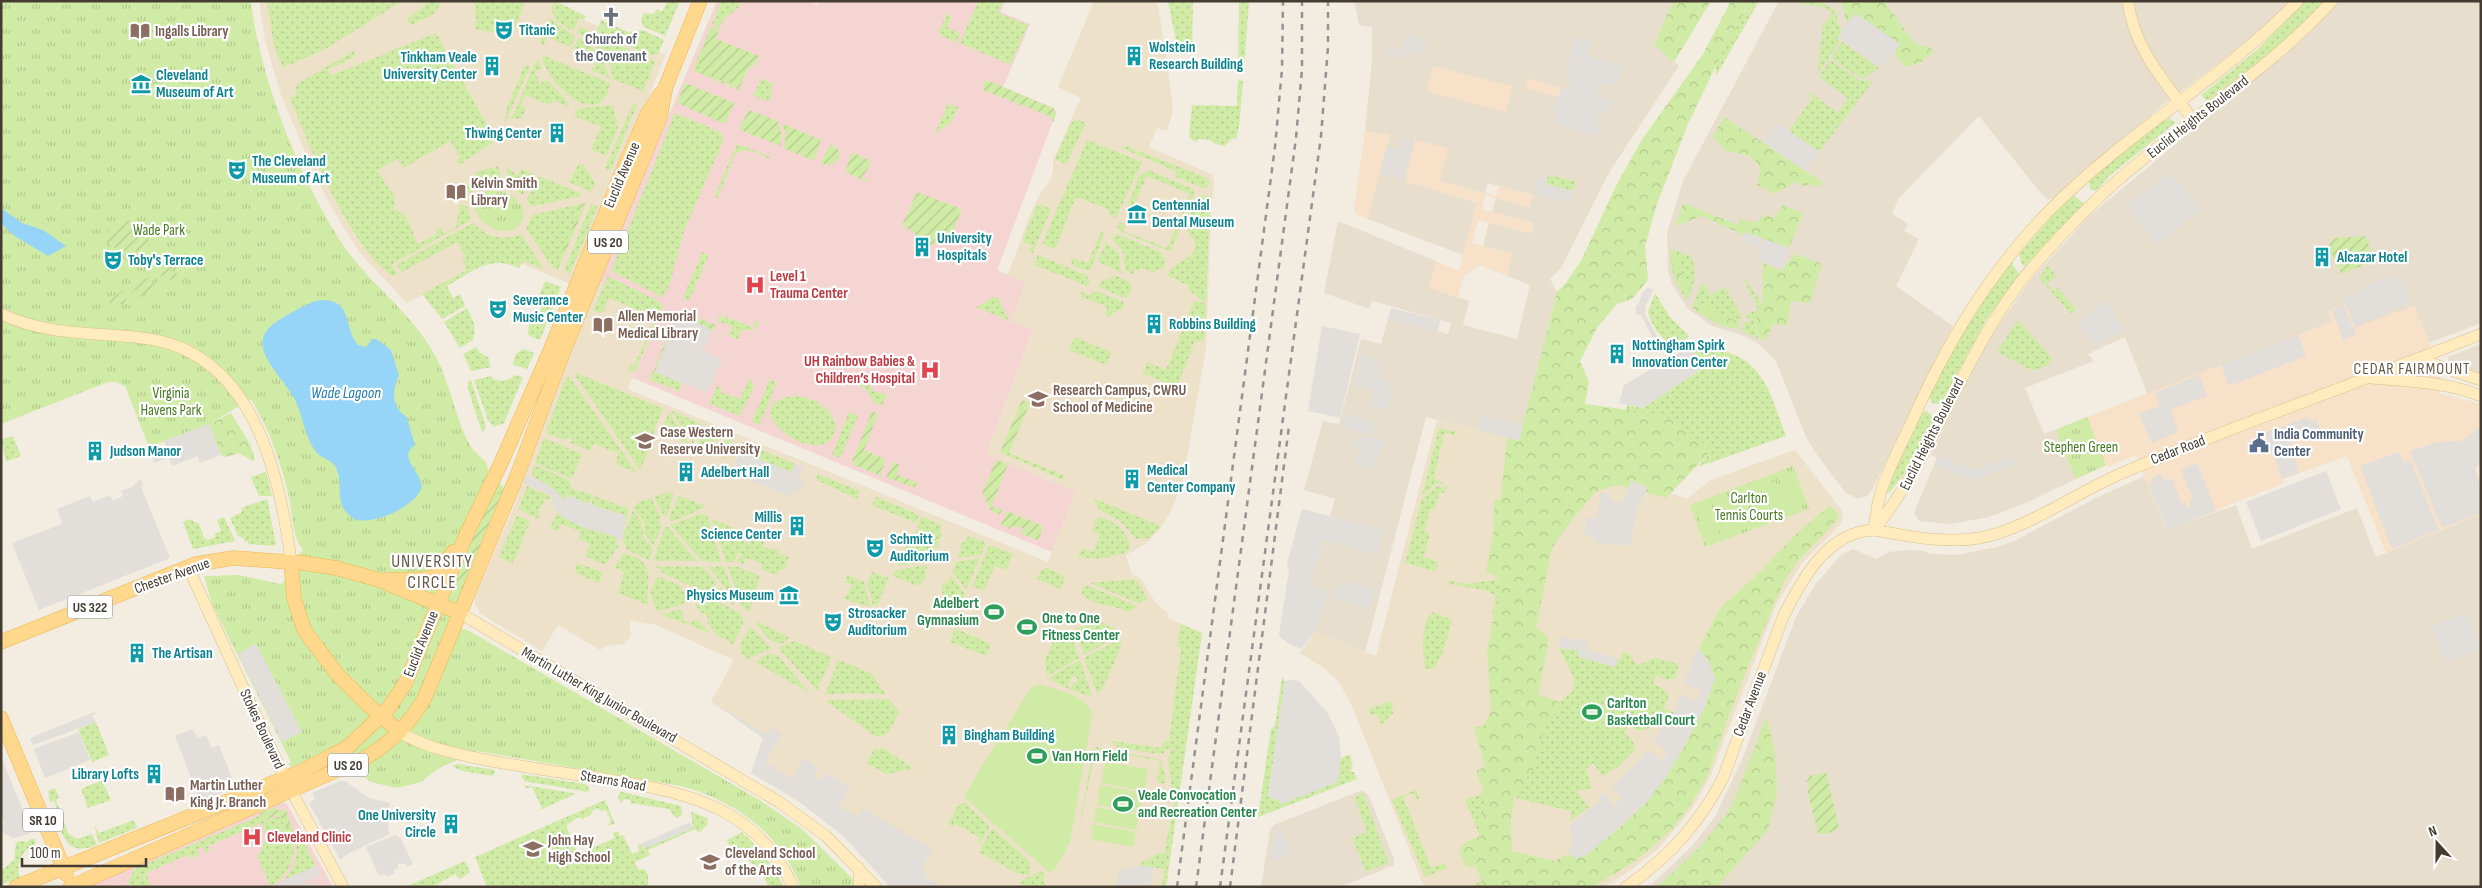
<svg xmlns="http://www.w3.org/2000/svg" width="2482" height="888" viewBox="0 0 2482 888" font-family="'Sofia Sans Condensed',sans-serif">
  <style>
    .residential { fill: #e7dece }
    .commercial { fill: #f8e1c9 }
    .education { fill: #ede1c9 }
    .medical { fill: #f5d5d2 }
    .grass { fill: url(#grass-dots) }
    .forest { fill: url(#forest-crowns) }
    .park { fill: url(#park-tufts) }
    .garden { fill: url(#garden-furrows) }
    .pitch { fill: #d0eba5 }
    .parking { fill: #e2deda }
    .water { fill: #96d5f7 }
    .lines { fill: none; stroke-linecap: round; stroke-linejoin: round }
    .secondary-casing { stroke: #dac18d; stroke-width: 12 }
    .primary-casing { stroke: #eeb653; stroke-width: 15 }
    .secondary { stroke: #ffebbe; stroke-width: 11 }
    .primary { stroke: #ffd88d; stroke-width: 14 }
    .rail { stroke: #939393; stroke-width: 2.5; stroke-dasharray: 6 6; stroke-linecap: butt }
    .labels { text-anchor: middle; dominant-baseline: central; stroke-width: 4.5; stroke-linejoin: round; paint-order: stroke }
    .shield { fill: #fff; stroke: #7c766f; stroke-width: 1 }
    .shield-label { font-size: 14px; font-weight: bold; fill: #443c31 }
    .culture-label { font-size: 15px; font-weight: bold; fill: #0d838f; stroke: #fff; text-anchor: start }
    .education-label { font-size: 15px; font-weight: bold; fill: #785e54; stroke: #fff; text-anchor: start }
    .worship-label { font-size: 15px; font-weight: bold; fill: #5b616d; stroke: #fff }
    .street-label { font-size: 15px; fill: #443c31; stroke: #fff }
    .park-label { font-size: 15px; fill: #487a20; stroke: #fff }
    .health-label { font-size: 15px; font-weight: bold; fill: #be3a42; stroke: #fff; text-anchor: start }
    .service-label { font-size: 15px; font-weight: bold; fill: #4e5e75; stroke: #fff; text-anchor: start }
    .leisure-label { font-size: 15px; font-weight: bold; fill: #27864d; stroke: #fff; text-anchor: start }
    .neighbourhood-label { font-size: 16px; letter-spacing: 1px; fill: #685948; stroke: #fff }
    .water-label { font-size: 16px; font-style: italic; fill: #217cb0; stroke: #fff }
    .quarter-label { font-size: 18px; letter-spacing: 1px; fill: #685948; stroke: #fff }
  </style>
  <defs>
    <pattern id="grass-dots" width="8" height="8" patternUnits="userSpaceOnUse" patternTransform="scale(1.25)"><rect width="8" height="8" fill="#d0eba5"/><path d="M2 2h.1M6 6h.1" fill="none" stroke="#b4ca8e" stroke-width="1.8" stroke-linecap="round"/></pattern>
    <pattern id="forest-crowns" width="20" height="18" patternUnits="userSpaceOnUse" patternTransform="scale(1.25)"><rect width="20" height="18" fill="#d0eba5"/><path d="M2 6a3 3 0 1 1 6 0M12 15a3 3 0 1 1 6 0" fill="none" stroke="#b4ca8e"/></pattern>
    <pattern id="park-tufts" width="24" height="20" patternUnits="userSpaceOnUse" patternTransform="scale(1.25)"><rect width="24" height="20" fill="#d0eba5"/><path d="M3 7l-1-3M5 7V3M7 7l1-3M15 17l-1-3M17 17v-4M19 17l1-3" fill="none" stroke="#b4ca8e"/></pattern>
    <pattern id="garden-furrows" width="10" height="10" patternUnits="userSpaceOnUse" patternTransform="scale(1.25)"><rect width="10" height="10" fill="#d0eba5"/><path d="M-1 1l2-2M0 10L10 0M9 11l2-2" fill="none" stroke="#b4ca8e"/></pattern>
  </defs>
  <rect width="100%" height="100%" fill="#f2ece1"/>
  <g class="residential">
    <path d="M1354 1H1673L1654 45 1679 66 1610 171 1561 268 1550 279 1557 292 1519 441 1426 417 1365 652 1315 632 1329 592 1310 586 1335 499 1304 490 1323 421 1339 424 1361 339 1381 344 1388 319 1448 334 1451 323 1372 301 1370 309 1324 293 1338 221 1436 261 1429 288 1469 301 1463 325 1517 339 1530 285 1507 276 1512 254 1483 246 1489 222 1531 233 1534 223 1492 212 1496 198 1530 207 1533 195 1488 183 1485 193 1439 181 1448 148 1405 181 1477 203 1463 255 1368 219 1389 135 1365 131 1372 60V27L1359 25Z"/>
    <path d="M1779 1H2292L2245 43 2155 111 2145 122 2055 197 2048 200 2044 197 1979 116 1899 198 1892 214 1908 224 1904 231 1919 239 1896 286 1953 326 1872 490 1867 496 1858 499 1845 492 1815 452 1805 435 1776 361 1757 343 1747 337 1712 326 1687 308 1672 284 1668 270 1667 233 1683 181Z"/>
    <path d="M2339 1H2481V323L2429 343 2414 306 2355 328 2346 305 2332 322 2148 395 2125 337 2088 354 2094 361 2025 388 2044 434 2087 417 2106 465 2021 505 1989 517 1950 524 1919 521 1914 513 1937 458 1931 455 1985 345 2029 282 2089 216 2287 52Z"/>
    <path d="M2481 344V375L2448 363V357L2451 356Z"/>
    <path d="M2145 476 2166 530 2236 505 2252 549 2357 508 2376 557 2481 514V887H1649L1692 846 1715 817 1743 757 1796 617 1815 585 1841 555 1853 549 1876 559 1889 552 1908 550 1923 551 1930 554 1957 555 1997 547 2014 541 2100 496Z"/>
    <path d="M1362 790 1369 796 1394 859V865L1340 887H1261L1270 830 1274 825Z"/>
  </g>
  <g class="commercial">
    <path d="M1433 66 1512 86 1506 112 1426 91Z"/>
    <path d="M1527 78 1562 88 1559 97 1525 88Z"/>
    <path d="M1365 131 1390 135 1368 219 1357 215 1354 210Z"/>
    <path d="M1415 140 1448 148 1440 181 1496 196 1499 186 1533 195 1530 207 1485 195 1482 209 1534 223 1531 233 1478 220 1472 243 1512 254 1507 276 1479 265 1464 276 1458 297 1429 288 1436 261 1459 271 1477 203 1405 181Z"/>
    <path d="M2346 304 2355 328 2414 306 2442 374 2439 393 2481 404V465L2476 468 2481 487V514L2386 553 2347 456 2283 479 2284 483 2166 530 2136 455 2107 467 2087 417 2331 322 2327 311Z"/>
  </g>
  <g class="education">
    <path d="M259 1H555L579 13V18L666 55 621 162 662 308 628 389 1048 562 1076 492 986 454 1033 331 1007 320 1005 283 1029 217 1039 196 1049 182 1053 172V160L1081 98 1058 87 1094 1H1157L1167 60 1173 111 1167 131 1157 128 1149 147 1213 175 1214 183 1211 210 1206 349 1183 479 1172 509 1160 529 1147 543 1126 555 1132 574 1140 578 1155 602 1169 614 1168 618 1202 633 1166 887H890L841 834 797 800 751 773 765 737 711 702 734 660 656 625 629 620 631 636 625 644 606 646 600 650 558 625 542 651 481 614 475 604V598L515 504 592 293 510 259 483 261 407 303 360 253 333 210 315 176 281 95 265 40Z"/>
    <path d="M1437 420 1548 448 1687 499 1711 480 1795 450 1843 512 1841 524 1802 563 1776 605 1710 777 1692 809 1658 849 1631 870 1604 887H1424L1352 706 1339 682 1324 668 1300 653 1315 632 1376 656Z"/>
  </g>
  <g class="medical">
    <path d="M717 1H808L818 5 819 1H1005L1001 12 1030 24 1003 87 1054 108 1056 113 997 270 1025 283 1015 309 1007 320 1033 330 986 454 1076 492 1052 552 633 378 662 309 598 283Z"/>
    <path d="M281 802 287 804 333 887H83Z"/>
  </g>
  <g class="grass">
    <path d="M267 1H402L327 48 283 68 274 46Z"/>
    <path d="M430 1H442L434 14 411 25 407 19Z"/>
    <path d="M475 1H517L524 4 511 38 512 41 502 40 503 35 509 31 506 25 500 27V33L476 30Z"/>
    <path d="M555 1 586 16 584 20 579 18 573 31 556 20 551 9Z"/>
    <path d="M667 1H680L665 36 644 27 641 20 644 13 654 14 657 9 662 12Z"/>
    <path d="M721 1H740L739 7 724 19 720 28 712 24Z"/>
    <path d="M978 1H1003L998 13 1028 25 1010 65 960 43Z"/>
    <path d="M1168 1H1193L1192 47 1177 46Z"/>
    <path d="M1239 1H1249L1244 69H1238Z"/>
    <path d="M1751 1H1759L1716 76C1712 55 1743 21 1751 1Z"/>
    <path d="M1802 1C1814 1 1829 3 1837 13V22L1842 31 1837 38 1840 41 1817 75 1823 26 1833 13 1822 7 1803 4Z"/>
    <path d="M2304 1H2325L2280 45 2207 101 2201 95 2257 50Z"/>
    <path d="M947 14 952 16 947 27 960 33 956 43 938 34Z"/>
    <path d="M550 18 575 36 571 47 547 37 543 47 540 40Z"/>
    <path d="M601 20 628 32 643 30 664 40 658 54 649 55 597 32Z"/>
    <path d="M711 26 719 29 718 33 712 31 706 74 740 88 739 90 694 71V67Z"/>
    <path d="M580 27 654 61 655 62 643 91 613 79C610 58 596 42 577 33Z"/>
    <path d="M436 33 483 118 490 132 492 143 459 165 456 160 460 158 450 141 403 168 398 159 377 170 395 197 394 209 405 215 418 244 437 234 436 230 441 228 443 234 456 227 460 204 467 206 471 220 391 265 398 274 393 276C352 252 307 142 290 97L296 95V86L302 81 354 51 356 56 327 70 332 75Z"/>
    <path d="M579 38C595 45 606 60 609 78L591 70 592 67 595 68 596 58 573 48Z"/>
    <path d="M1842 42 1879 68 1862 79 1831 58Z"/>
    <path d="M542 55 610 83C602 133 546 87 542 55Z"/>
    <path d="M1830 60 1859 80 1873 81 1819 152 1789 131 1812 98 1809 96V92L1838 113 1848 98 1819 77Z"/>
    <path d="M536 61H539L542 69 535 72 540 83 548 80 566 100 569 107 553 100 550 105 525 95 521 105 526 107 521 119 512 118Z"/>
    <path d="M525 64 530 67 504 125 507 108Z"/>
    <path d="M762 78 773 84 769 102 753 95Z"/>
    <path d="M1238 79 1243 81 1239 127 1236 139 1233 138 1224 146 1216 144 1210 140 1199 139 1195 142 1189 137 1192 105 1237 106Z"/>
    <path d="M948 103 958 107 951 123 940 129 934 136Z"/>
    <path d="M633 104 637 105 613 165 610 170 605 168Z"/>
    <path d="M613 105 618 128 606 156 591 149 601 127 574 116 578 109 582 108Z"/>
    <path d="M675 113 720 132 723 136V141L684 231 669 286 662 297 611 271Z"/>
    <path d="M2170 118 2175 123 2108 177 2096 191 2090 189 2089 181 2153 127Z"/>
    <path d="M1077 119 1084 122 1085 125 1066 164 1055 159 1071 123Z"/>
    <path d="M1087 140 1142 162 1116 218 1108 215 1110 210 1076 197 1055 249 1042 244Z"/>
    <path d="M737 144 771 157 770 159C759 154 748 147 736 153L717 199 714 197Z"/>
    <path d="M1123 145 1207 178 1210 183 1207 187 1203 188 1176 177 1175 171 1122 148Z"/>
    <path d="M579 163 583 165 595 183 591 192 567 181V179L571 180Z"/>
    <path d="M498 166 502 183 483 184 470 193 464 188 476 176 475 172Z"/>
    <path d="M508 168 517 175 521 169 534 174 523 195 510 186 506 169Z"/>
    <path d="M1148 170 1193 189 1194 195 1184 218 1181 217 1190 194 1147 176 1132 208 1128 205 1139 176Z"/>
    <path d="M1548 175 1576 181 1573 191 1545 184Z"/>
    <path d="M539 176 580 193 581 196 530 207 527 199Z"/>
    <path d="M2072 194 2084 204 2025 266 2022 265 2019 254Z"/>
    <path d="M1203 195 1210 196 1206 303 1188 290 1189 286 1167 275C1177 257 1196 262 1195 243 1193 239 1190 236 1188 232 1185 222 1193 199 1203 195Z"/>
    <path d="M586 203 558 269H554L526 229 532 215Z"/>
    <path d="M591 204 598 206 570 274 564 271Z"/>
    <path d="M1040 204 1051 209 1033 253 1029 251 1031 245 1024 242 1023 239 1037 205Z"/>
    <path d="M1120 222 1126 225 1123 231 1167 248 1178 223 1181 226 1171 250 1168 251 1120 231 1117 227Z"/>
    <path d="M473 223C487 237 503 242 521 234L544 269 523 261 519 268C488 254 473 272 447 286L453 298 460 294 465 306 442 319 422 294 467 270 462 259 466 257 457 242 402 272 396 265Z"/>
    <path d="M1101 231 1104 235 1090 270 1088 271 1071 265 1072 258 1088 263Z"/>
    <path d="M1117 234 1160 252 1166 261 1163 268 1153 272 1141 268 1139 271 1135 269 1133 274C1118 269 1128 260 1121 249 1119 245 1115 243 1112 239Z"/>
    <path d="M1106 242 1119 253 1120 267 1123 274 1097 261Z"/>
    <path d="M1671 250 1690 256C1699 269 1694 287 1687 300 1677 288 1667 265 1671 250Z"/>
    <path d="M702 252 709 255 689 301 683 298Z"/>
    <path d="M1038 255 1086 275 1090 281 1086 288 1085 285 1034 265Z"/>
    <path d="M2012 260 2013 266 2020 274 1987 318 1942 402 1937 404 1932 403 1929 394 1970 318Z"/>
    <path d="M2048 266 2056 276 2047 284 2053 291 2057 287 2076 309 2071 314 2039 278Z"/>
    <path d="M1114 275 1131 283 1132 287 1127 297H1123L1098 287 1104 279 1108 280Z"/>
    <path d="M608 276 660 302 663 306 635 372 628 371 630 364 634 365 656 318 609 298 604 311 600 313 593 310Z"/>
    <path d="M1746 279 1763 306 1755 325 1758 339 1741 330 1744 322H1749L1750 319 1745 316 1758 309 1744 280Z"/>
    <path d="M545 281 561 287 540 340 528 335 530 315 537 317 545 299 539 296Z"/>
    <path d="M1704 283 1710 295 1725 287 1741 315 1740 322 1716 313 1696 299 1701 284Z"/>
    <path d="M1096 291 1122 301 1124 304 1122 311 1119 309 1117 313 1113 311 1110 318 1105 314 1107 307 1080 296 1082 292 1089 295Z"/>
    <path d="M1655 293 1670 317 1689 336C1670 356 1653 330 1648 312Z"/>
    <path d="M994 297 999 299 1009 321 976 307Z"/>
    <path d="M1195 300 1206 304 1204 341H1195L1177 387 1143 374 1147 362 1166 370Z"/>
    <path d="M467 308C473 320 477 326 473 340L460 348 444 322Z"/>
    <path d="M720 315 753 327 757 319 759 326 754 327 753 331 747 329 741 331 738 340 729 336 732 326 717 321Z"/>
    <path d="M2018 320 2052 358 2048 365 2033 371 1997 352Z"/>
    <path d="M1075 337 1111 352 1106 365 1069 350Z"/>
    <path d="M1694 340C1708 346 1724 350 1737 356 1768 371 1774 406 1786 436L1698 467 1712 450 1626 410 1627 405 1643 408 1704 367 1698 364 1701 360 1689 347Z"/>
    <path d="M476 347 480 353 488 357 491 367 471 371 463 354Z"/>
    <path d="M523 349 534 353 527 369 513 365 515 355Z"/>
    <path d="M654 369 655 372 682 382 679 392 674 390 673 387 671 388 649 380Z"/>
    <path d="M576 373 665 409 662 411 653 433 655 434 640 470 574 374Z"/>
    <path d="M513 375 523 377 504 423 494 427 488 420 474 380 491 376 493 379 502 381 512 378Z"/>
    <path d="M569 377 571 379 637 473 616 464 618 453 594 444 590 451 571 443V438L568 437 565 440 546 433 565 379Z"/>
    <path d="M749 378 754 387 740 416 709 404 717 386 722 388 721 392 740 399Z"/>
    <path d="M853 378 873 388 872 391 887 394 882 406 873 402 867 390 851 382Z"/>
    <path d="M770 379 777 382 760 424 757 425 752 421Z"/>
    <path d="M471 380 485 423V430L482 432 468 389V381Z"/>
    <path d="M795 396C814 398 832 407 836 426 830 480 723 404 795 396Z"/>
    <path d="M671 410 701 424 693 444 692 443Z"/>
    <path d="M1927 411 1934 418C1922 445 1909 470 1890 492L1885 493 1920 414Z"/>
    <path d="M669 412 671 415 689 444 661 432Z"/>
    <path d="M849 412 858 416 841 456 838 458 832 454Z"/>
    <path d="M706 427 730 436 699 446 697 445Z"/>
    <path d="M1439 428 1455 432 1457 436 1444 433 1434 479 1441 481 1443 484 1437 483 1422 496Z"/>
    <path d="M13 436 21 456 6 462 1 440Z"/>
    <path d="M544 438 582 454 573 476 570 478 535 463Z"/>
    <path d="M731 439 728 455 726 458 702 449Z"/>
    <path d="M743 442 795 464 792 473 739 451Z"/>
    <path d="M534 465 569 480 572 489 593 495 589 504 567 496 565 501 557 493 532 476Z"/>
    <path d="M266 472 272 496H259L251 477Z"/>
    <path d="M817 474 860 491 857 499 817 480Z"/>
    <path d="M527 486 551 497 550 500 545 499 539 510 540 516 537 518 518 509Z"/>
    <path d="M1438 486 1447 487 1445 493 1439 492 1435 510 1430 509 1424 532 1429 533V537L1424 557 1439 562 1435 571 1405 563 1422 499Z"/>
    <path d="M667 492 674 494 667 516H664L654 497Z"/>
    <path d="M594 496 629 509 625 527V515L591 505Z"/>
    <path d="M679 496 706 506V507L671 522 669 517Z"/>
    <path d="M876 497 919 515 916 523 872 505Z"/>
    <path d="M651 498 661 517 659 522 662 526 653 546 644 532V522L633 508 637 503Z"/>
    <path d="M1093 498 1161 526 1149 538 1136 539 1122 523 1099 509Z"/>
    <path d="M267 499 276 544 274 546 248 544V541L245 542 243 538 238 536 230 518 242 512 241 508Z"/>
    <path d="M633 510 641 522 644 539 653 549 649 560 627 550 623 540 624 529H627Z"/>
    <path d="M557 513C572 525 596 532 615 536L618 547 605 565 585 556 590 544 578 539 581 532 561 524 558 531 550 528Z"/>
    <path d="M700 514H705L708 518 721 562 702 561 670 525Z"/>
    <path d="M517 515 530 521 513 563 499 557Z"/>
    <path d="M921 516 941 525 940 530 942 536 937 541 939 544 934 549 917 526Z"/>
    <path d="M224 517 235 541 193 549 183 522 189 519 199 524 204 538 207 540 215 537V534L221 531 217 520Z"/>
    <path d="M1099 517C1116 522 1124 528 1130 545L1128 551C1113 559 1093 560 1077 556L1084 548 1093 552 1100 535 1092 531 1095 525 1093 524Z"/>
    <path d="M712 519 742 531 744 542 748 545 752 537 764 542 762 547 779 550 778 553 789 557 784 570 780 569 777 575 761 569 763 564 746 558 744 564 736 562 742 553H738L734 562H726Z"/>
    <path d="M665 527H668L697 561H653Z"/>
    <path d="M916 529 933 551 928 562 897 566 906 544 911 542Z"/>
    <path d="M969 536 986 543 981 555 958 558 959 552 961 551 960 545Z"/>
    <path d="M989 545 1013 554 1006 570 995 566 984 591 972 586Z"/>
    <path d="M624 553C629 556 634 556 639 559 655 569 645 590 648 605L618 593 624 572 614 567Z"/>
    <path d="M980 558 966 590 952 571 956 562Z"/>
    <path d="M577 563 602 572 600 581 598 583 575 573Z"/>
    <path d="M927 565 925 578 918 586 893 576 895 570Z"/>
    <path d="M656 566 703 567 716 582 714 586 715 589 721 588 736 606 664 574Z"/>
    <path d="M708 566 724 567 735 597H733Z"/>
    <path d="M728 567H738L760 576 749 612 741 606Z"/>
    <path d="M1047 568 1065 576 1061 589 1037 579 1041 570Z"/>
    <path d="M872 572 889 578 877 605 873 606 867 583Z"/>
    <path d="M848 575 864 582 870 607 844 599 852 585 845 582Z"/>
    <path d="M950 575 965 594 958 609 943 604 942 585 949 580Z"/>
    <path d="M660 577 679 585 688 600 681 605 659 611 656 610 650 593 656 579Z"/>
    <path d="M1133 579 1138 582 1148 601 1143 600 1140 604 1090 583Z"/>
    <path d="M1501 579 1491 625 1495 595 1485 590 1448 584 1449 580 1465 584Z"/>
    <path d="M1086 585 1135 605 1137 607 1128 612C1111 604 1098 607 1082 595V587Z"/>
    <path d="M712 599 737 611 743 617V624L733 644 730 645 727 640 717 636 707 622 709 620 705 613H701L695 604Z"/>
    <path d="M681 609 684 620 690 623 697 619 710 633 661 614Z"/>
    <path d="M1433 612 1448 618 1452 622 1442 654 1435 668 1425 669C1423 654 1420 621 1433 612Z"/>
    <path d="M1098 621 1116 629 1117 637 1084 655 1075 629Z"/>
    <path d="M758 622 788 637 789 639 781 644 770 640 756 624Z"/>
    <path d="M1181 624 1202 633 1166 887H1162L1164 869 1141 866 1142 862 1159 853 1164 854 1174 806 1168 760 1171 749 1168 748 1164 753 1158 754 1116 747 1112 741 1162 748 1164 741H1169L1181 648 1177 645Z"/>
    <path d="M750 626 771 648 749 659 742 654 740 646Z"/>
    <path d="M955 628 991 644 986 656 950 642Z"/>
    <path d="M1070 631 1079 658 1047 676 1045 660 1054 639Z"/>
    <path d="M1118 640 1122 645 1102 690 1097 693 1084 658Z"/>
    <path d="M794 641 832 657 817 690 778 648Z"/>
    <path d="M1559 648 1579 650 1578 657 1618 661 1624 652 1629 654 1637 665 1655 658 1679 664 1675 678 1665 680 1656 675 1653 684 1662 688 1669 695 1664 708 1674 712 1664 727 1656 720 1649 729 1638 731 1630 724 1624 732 1632 740 1635 749 1619 766 1603 776 1593 763 1586 769 1592 789 1576 791 1589 807 1569 822 1572 811 1519 799 1514 796 1532 771 1545 727 1557 713 1559 702 1572 692 1575 681Z"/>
    <path d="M769 653 779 657 810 693 755 662Z"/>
    <path d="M838 660 871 673 886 694 848 693 825 695Z"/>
    <path d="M1080 660 1092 695H1086L1070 690 1073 683 1078 681 1076 676 1071 678 1068 689 1048 678Z"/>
    <path d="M1282 677 1285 681 1268 797 1337 782 1341 758 1350 754 1353 769H1351V772H1354L1357 779 1258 817 1271 729 1275 725Z"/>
    <path d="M889 699 899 712C893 723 890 738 875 736L826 701 828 700Z"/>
    <path d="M1391 701 1393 713 1381 725 1377 714 1371 715 1368 709Z"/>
    <path d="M96 722 109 755 92 762 78 729Z"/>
    <path d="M881 747 913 768 912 769 887 774 866 763 875 748 879 750Z"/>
    <path d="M1096 747 1161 760 1165 774V784L1157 782 1160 761 1096 749 1077 838 1093 750Z"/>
    <path d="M457 764 495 770 493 776 462 771 452 766Z"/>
    <path d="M521 774 585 784 589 788 588 792 524 781Z"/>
    <path d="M102 780 111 800 88 808 81 789Z"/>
    <path d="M524 785 573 793 575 794 536 812 542 808 532 787 526 788Z"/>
    <path d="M55 788 59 797 56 800 68 833 77 839 92 834 97 845C66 857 63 837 55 812L58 811 54 801 50 802 48 791Z"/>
    <path d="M1416 790 1420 801 1418 802 1414 793 1403 797 1431 868 1445 863 1447 868 1425 877 1392 800Z"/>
    <path d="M622 792 681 806 682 815 676 818 669 809 631 803 630 800 624 799 621 803 618 798 619 793Z"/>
    <path d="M1363 793 1389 863 1366 872 1352 838 1367 832 1354 797Z"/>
    <path d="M1483 793 1486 796 1480 836 1465 800Z"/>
    <path d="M605 800 615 824 606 826 611 822 606 810 601 811 598 808 592 811 591 815 582 819 578 817 566 826 578 854 615 838 613 833 618 831 620 836 623 835 632 854 639 851 638 845 641 844 643 849 693 828 691 812 707 818 708 824 699 833 695 829 648 850 650 855 635 862 638 870 644 869 648 874V887H487L475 857Z"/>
    <path d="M965 803 990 826 980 844 977 842 980 838 956 824 953 827 948 824 959 804Z"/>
    <path d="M261 815 264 821 280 816 285 827 291 825C299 847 293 875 270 886L258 857 267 835 261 823 208 846 210 851 205 853 202 847 197 849 199 855 190 859 188 855 146 873 150 884 145 887H127L134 869Z"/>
    <path d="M134 820 137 828 99 843 94 825 99 833Z"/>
    <path d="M991 829H994L1030 862V875L1017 873 979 852Z"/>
    <path d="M298 831 315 864 314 867 284 880 295 864Z"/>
    <path d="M742 832 765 855 784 887H769L761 872 752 863 732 849 726 841Z"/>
    <path d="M31 839H35L36 844C23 848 15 864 20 877L3 884 1 871 14 860 16 843 19 841 27 842Z"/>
    <path d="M465 861 470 872 460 879 455 874 432 887H405Z"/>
    <path d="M1041 871 1045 875 1043 880 1047 887H1026L1019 883 1025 878 1030 877Z"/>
  </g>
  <g class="forest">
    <path d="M1673 1H1711L1674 62 1654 45Z"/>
    <path d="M1731 1H1751L1723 51 1688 124 1657 204 1645 246 1648 280 1632 299 1617 304 1598 326 1580 361 1589 382 1585 404 1664 415 1712 450 1666 498 1618 485 1597 491 1572 519 1552 548 1536 628 1549 638 1538 694 1559 702V713L1545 727 1532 771 1514 796 1511 820 1512 851 1554 861 1569 854 1577 858C1645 820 1690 750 1715 678L1699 648 1720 608 1757 575 1793 537 1829 506 1838 513V519L1799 560 1783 583 1742 681 1706 779 1689 807 1673 828 1638 859 1593 887H1469L1482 881 1476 867H1466L1459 850 1465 843 1480 836 1486 796 1476 771 1485 767 1474 727 1484 726 1491 711 1487 651 1501 579 1486 572 1494 527V501L1500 499C1504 479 1504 459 1507 438L1519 440 1557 292 1566 283 1582 259 1614 190 1641 141 1703 54Z"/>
    <path d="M1841 1 1885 2 1915 44 1930 47 1934 52 1921 62 1907 67 1897 58 1893 48 1852 29 1846 20Z"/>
    <path d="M1724 117 1822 182 1820 187 1810 184 1803 186 1795 182 1775 194 1757 185C1758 180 1760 173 1760 169 1758 156 1736 152 1726 151L1713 136Z"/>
    <path d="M1683 203 1738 225 1741 219 1755 223 1766 214 1774 219 1783 205 1803 213 1789 248 1745 232 1744 235 1702 216 1675 226Z"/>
    <path d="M1671 250 1681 252C1680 266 1681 278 1691 288L1687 300 1673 270Z"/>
    <path d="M1795 254 1822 264 1810 303 1791 301 1787 326 1779 324 1772 326 1765 340H1761C1754 330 1755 320 1762 310L1763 263 1781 271Z"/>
    <path d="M1696 299 1716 313 1740 322 1737 329C1719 326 1706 319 1692 307Z"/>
    <path d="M231 413 250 444 255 460 252 461 239 453 226 457 221 455 209 424Z"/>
    <path d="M1767 716 1775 754 1777 792 1768 830 1717 887H1657L1700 847 1731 808Z"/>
  </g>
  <g class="park">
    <path d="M1 1H251C259 78 305 194 351 256 377 289 409 312 432 350 450 380 454 415 470 445 474 452 480 456 485 461 488 465 487 471 490 475 494 480 500 483 504 488L469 571 466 586 449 623 471 632 761 801 802 829 861 887H801C779 832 736 801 681 786L477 751 437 769 421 782 397 788 371 782 361 774 348 760 334 766 326 750 292 767 288 764 291 762 212 604 204 576 239 575 280 584 283 583 291 562 303 550C291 536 293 511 288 493 280 460 269 428 251 399L209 424 149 447 125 386 116 382H108L1 424Z"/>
    <path d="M487 191C503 189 522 196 524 215 514 258 446 204 487 191Z"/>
    <path d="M2087 417 2106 465 2078 478 2075 477 2056 430Z"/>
    <path d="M1793 466 1809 509 1705 547 1690 505Z"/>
  </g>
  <g class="garden">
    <path d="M711 30 718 33 716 39 759 56 755 65 748 69 740 87 702 73C693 61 706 43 711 30Z"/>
    <path d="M984 81H989L1053 108 1056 113 1054 122 1049 116 983 90Z"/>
    <path d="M685 83 734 103 725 124 677 103Z"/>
    <path d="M749 110 777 121 782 135 780 146 741 130 740 126Z"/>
    <path d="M781 123 821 140 814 161 784 148 786 133Z"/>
    <path d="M831 144 838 149 840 157 832 165 820 163Z"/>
    <path d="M855 153 867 159 870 162 867 171 861 177 869 181 867 182 845 172 851 154Z"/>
    <path d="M917 192 962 209 949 241 938 237 934 246 914 238 916 234 902 225Z"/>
    <path d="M586 203 558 269 556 265 580 210 569 211V207Z"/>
    <path d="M128 220 142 229 150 241 148 248C136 254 115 252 107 242L106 231Z"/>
    <path d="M2365 236 2375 261 2341 274 2328 246 2334 238Z"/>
    <path d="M169 266 172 270 110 304 108 299Z"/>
    <path d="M175 272 179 275 127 304H117Z"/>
    <path d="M678 311 716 325 714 331 678 314 655 372 654 369Z"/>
    <path d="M1022 400 1030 403 1009 453 1065 476 1064 480 1000 452Z"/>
    <path d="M872 411 878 414 864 450 885 459 881 476 854 465 852 461Z"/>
    <path d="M996 460 1008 464 992 505 994 508 1002 509 1000 514C986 513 990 502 982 493Z"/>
    <path d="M893 461 899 464 897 475 917 482 915 488 886 477Z"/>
    <path d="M492 492 501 495 469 571 465 590 452 584Z"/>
    <path d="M1007 511 1043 526 1039 541 1021 533 1023 528 1011 526 1010 529 1001 525Z"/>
    <path d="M1826 772 1839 828 1827 834 1818 833 1807 790 1810 788 1806 782 1810 776Z"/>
    <path d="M275 807 277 810H286L291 825 285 827 281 817 277 815 263 821 260 813Z"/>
  </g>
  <g class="pitch">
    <path d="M1792 475 1802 503 1789 507 1779 480Z"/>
    <path d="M1775 481 1786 509 1773 513 1763 486Z"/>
    <path d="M1759 487 1769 515 1756 520 1746 492Z"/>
    <path d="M1742 493 1753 521 1740 526 1730 498Z"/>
    <path d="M1726 499 1736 527 1723 532 1713 504Z"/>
    <path d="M1709 506 1720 533 1707 538 1697 510Z"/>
    <path d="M1038 684C1056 690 1088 694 1092 716L1070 842 1054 871 1049 872 966 799V792L1031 688Z"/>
    <path d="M1595 697 1606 720 1589 727 1579 704Z"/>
    <path d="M1105 762 1148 769 1144 791 1101 783Z"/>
    <path d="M1100 785 1143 793 1140 813 1097 805Z"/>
    <path d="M1096 807 1139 815 1136 830 1094 822Z"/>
    <path d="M1093 824 1136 832 1133 847 1091 839Z"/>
  </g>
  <g class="parking">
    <path d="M1855 13 1900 44 1883 68 1838 37Z"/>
    <path d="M1407 35 1427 40 1422 54 1413 52 1411 60 1386 53 1387 46 1402 50Z"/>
    <path d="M1575 37 1591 41 1587 56 1625 67 1616 86 1601 83 1597 96 1618 101 1608 113 1599 111 1595 123 1604 126 1598 136 1554 124 1556 114 1553 111 1556 102 1562 88 1568 89 1572 77 1565 75Z"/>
    <path d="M1778 123 1819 152 1806 171 1764 142Z"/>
    <path d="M1404 138 1414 141 1404 179 1380 173 1387 146 1400 149Z"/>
    <path d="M1545 174 1548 175 1546 184 1573 191 1570 202 1541 196 1535 191V181L1537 182 1538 178 1543 179Z"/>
    <path d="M2168 174 2170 177 2174 176 2201 210 2157 244 2127 206Z"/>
    <path d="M1745 232 1789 248 1782 268 1758 260 1761 249 1742 242Z"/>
    <path d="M2393 275 2396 283 2403 281 2411 302 2355 326 2344 298 2359 292 2360 288Z"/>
    <path d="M1648 287 1654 290 1646 304 1645 314 1658 338 1669 345 1667 349 1654 340 1641 315H1636V305L1638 306 1642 294Z"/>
    <path d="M2105 300 2117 314 2114 318 2126 331 2095 344 2077 325Z"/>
    <path d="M2344 305 2356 335 2343 340 2332 310Z"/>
    <path d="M1391 308 1440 320 1438 332 1388 319Z"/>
    <path d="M678 314 712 330 703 351 722 359 707 393 655 372Z"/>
    <path d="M1322 326 1360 334 1340 418 1308 411Z"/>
    <path d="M2298 335 2306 356 2229 386 2221 365Z"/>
    <path d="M1689 347 1701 360 1699 364 1704 367 1643 408 1619 403 1624 385Z"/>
    <path d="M1360 355 1380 360 1377 369 1382 371 1379 379 1389 381 1388 387 1395 389 1393 399 1390 400 1388 409 1385 410 1370 405 1375 391 1353 385 1355 374 1364 376 1356 373Z"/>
    <path d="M2199 375 2207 396 2170 410 2178 432 2152 443 2139 414 2160 406 2155 393Z"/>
    <path d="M1345 414 1375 422 1372 435 1343 428Z"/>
    <path d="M1482 415 1523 425 1519 441 1478 429Z"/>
    <path d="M2308 417 2310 421 2316 419 2321 430 2290 443 2299 473 2282 479 2265 433Z"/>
    <path d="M209 424 221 455 200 463 197 456 172 466 169 457 154 463 152 456 167 450 164 441Z"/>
    <path d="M2481 427V463L2474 468 2481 490V513L2442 528 2410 451 2438 442 2461 441Z"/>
    <path d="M1362 435 1384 440 1373 469 1355 463 1359 449 1351 446 1352 440 1359 442Z"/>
    <path d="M739 451 791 472 795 464 803 467 799 477V481L804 483 800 492 794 489 791 497 742 477 745 470H739L735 465Z"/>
    <path d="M2399 452 2404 463 2410 460 2439 530 2392 549 2360 466Z"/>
    <path d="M1938 455 1974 470 2013 456 2016 464 1974 480 1934 466Z"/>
    <path d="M2197 463 2216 511 2167 530 2149 485 2154 477 2161 474 2164 481 2172 478 2181 503 2185 502 2187 507 2191 505 2190 500 2193 498 2181 470Z"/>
    <path d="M2326 471 2341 509 2261 541 2246 502Z"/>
    <path d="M526 475 540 480 555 490 564 501 567 495 608 511 625 515 623 538 616 539 615 536 588 529 562 517 553 506V498L550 494 523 483Z"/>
    <path d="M141 479 143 486 141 487 170 558 39 610 12 543 62 524 57 509 90 496 93 502 110 495 113 501 123 496 121 491 132 487Z"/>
    <path d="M1631 480 1648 488 1637 507 1630 546 1594 542 1593 536 1584 534 1587 517 1595 519 1597 516 1600 493H1610V501L1622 503Z"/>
    <path d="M1302 509 1383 530 1377 554 1323 540 1310 586 1329 592 1315 632 1301 649 1287 643 1279 635 1289 570 1287 563Z"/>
    <path d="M1348 581 1375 589 1370 608 1332 598 1335 587 1339 588 1340 585 1346 586Z"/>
    <path d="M2467 613 2481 649 2446 662 2432 626Z"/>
    <path d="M1560 637 1583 640 1588 643 1587 650 1619 659 1615 667 1578 657 1579 650 1559 648Z"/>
    <path d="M256 644 302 732 282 742 238 654Z"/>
    <path d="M1699 648 1709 662 1715 678 1705 707 1667 776 1646 803 1596 847 1585 856 1576 858 1569 854 1573 836 1569 834 1571 824 1601 801 1599 796 1603 792 1614 805 1622 799 1612 786 1636 764 1647 750 1662 761 1668 752 1654 741 1674 712 1680 695 1697 701 1701 690 1684 684 1694 655Z"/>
    <path d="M1292 680 1299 681 1328 713 1339 737 1341 758 1338 782 1281 804 1279 800 1268 797 1285 681Z"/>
    <path d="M715 704 768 735 772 728 782 733 765 762 792 778 804 758 819 768 814 776 821 780 825 773 850 787 839 806 858 817 864 809 933 849 921 869 926 872 925 876 944 887H888L884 879 841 834 797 800 751 773 763 738Z"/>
    <path d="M95 712 96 714 92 716 96 722 33 745 30 738Z"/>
    <path d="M192 729 198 738 206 735 212 748 219 745 236 788 200 801 175 736Z"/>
    <path d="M79 732 90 760 45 778 34 749Z"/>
    <path d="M1 757 32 832 19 837 12 838 1 831 4 823 1 815Z"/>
    <path d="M340 781H345L369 798 390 803 388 828 390 834 349 853 340 860 309 803 315 799 312 793Z"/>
    <path d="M690 822 693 828 643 849 641 844Z"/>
    <path d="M1282 829 1292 854 1271 862 1275 832Z"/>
    <path d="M396 835 401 839 413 864 407 867 406 864 398 863V868L393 870 395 873 387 877 385 874 379 876 366 847Z"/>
    <path d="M315 864 321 874 305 882 307 885 313 883 315 887H268L314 867Z"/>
    <path d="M1141 866 1153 867 1150 887H1117L1118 871Z"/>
  </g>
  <g class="water">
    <path d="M1 208 22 223 43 230 66 246 48 256 13 235 1 223Z"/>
    <path d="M322 300C353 300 343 327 358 345L366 347 372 339H376L391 350 399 376C392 388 391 409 406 416L415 445C397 458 421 470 422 487 415 507 376 524 356 520 330 505 346 485 335 466 330 459 323 459 317 453 305 439 303 416 295 400 279 370 237 342 284 317 297 310 307 302 322 300Z"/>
  </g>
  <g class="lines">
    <defs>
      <g id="secondary">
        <path d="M2128 1C2133 48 2167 85 2194 121"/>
        <path d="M1 314C48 336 93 332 142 338 252 350 280 472 291 562"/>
        <path d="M2418 359 2481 380"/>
        <path d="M2371 378C2407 381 2447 382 2481 396"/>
        <path d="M1874 528C1876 517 1877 505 1880 495 1887 469 1907 434 1918 408 1951 336 1994 267 2049 211 2126 133 2222 79 2298 1"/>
        <path d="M1874 530C1938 450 1964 348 2031 269 2058 238 2087 207 2118 180 2188 119 2269 70 2332 1"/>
        <path d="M188 567 285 779 343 887"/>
        <path d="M460 613 779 802 826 836 876 887"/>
        <path d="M400 732C425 748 457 754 486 760 529 768 573 774 617 781 693 794 759 810 793 887"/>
        <path d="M859 868V887"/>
        <path d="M1626 887C1669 857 1699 824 1723 778L1783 617C1802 579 1827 532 1874 530 1908 536 1945 544 1979 538 2028 529 2080 490 2127 471 2244 422 2363 381 2481 334"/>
      </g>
      <g id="primary">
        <path d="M291 562 294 598 304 630 338 675 368 705 400 732"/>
        <path d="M385 580 420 579 435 577 453 552"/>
        <path d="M1 642 196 564 233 558 303 563 336 568 379 580 460 613"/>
        <path d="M1 718 66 874"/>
        <path d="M16 887 300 772 348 747 388 709 406 682 467 533 501 463 550 351 626 163 648 113 661 93"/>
        <path d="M70 887 365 758C390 743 411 723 425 697L517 476 562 355 660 117 666 86 700 1"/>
      </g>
    </defs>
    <use href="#secondary" class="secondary-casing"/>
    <use href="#primary" class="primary-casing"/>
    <use href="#secondary" class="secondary"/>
    <use href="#primary" class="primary"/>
    <g class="rail">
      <path d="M1177 887 1275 147 1282 69 1283 1"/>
      <path d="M1196 887 1296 138 1302 69V1"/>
      <path d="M1220 887 1321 136 1328 47V1"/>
      <path d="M1230 887 1289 426"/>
    </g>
  </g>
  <defs>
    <symbol id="church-bare" viewBox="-9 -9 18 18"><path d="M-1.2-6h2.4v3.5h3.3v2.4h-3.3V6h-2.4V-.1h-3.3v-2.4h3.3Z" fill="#6b7280" stroke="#fff" stroke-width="2.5" paint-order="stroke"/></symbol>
    <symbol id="theatre-bare" viewBox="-9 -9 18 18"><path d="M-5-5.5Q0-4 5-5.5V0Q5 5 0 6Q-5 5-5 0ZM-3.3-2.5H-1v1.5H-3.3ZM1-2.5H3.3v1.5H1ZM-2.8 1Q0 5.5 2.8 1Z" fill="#0f9aa8" stroke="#fff" stroke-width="2.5" paint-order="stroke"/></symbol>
    <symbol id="library-bare" viewBox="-9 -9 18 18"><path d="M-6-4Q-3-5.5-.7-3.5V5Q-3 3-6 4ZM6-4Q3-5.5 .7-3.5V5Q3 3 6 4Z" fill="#8d6e63" stroke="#fff" stroke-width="2.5" paint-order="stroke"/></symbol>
    <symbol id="building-bare" viewBox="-9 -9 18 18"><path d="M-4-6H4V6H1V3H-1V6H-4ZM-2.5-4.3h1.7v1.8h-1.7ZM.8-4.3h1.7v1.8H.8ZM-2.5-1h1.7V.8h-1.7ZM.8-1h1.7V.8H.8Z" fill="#0f9aa8" stroke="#fff" stroke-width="2.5" paint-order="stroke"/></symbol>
    <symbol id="museum-bare" viewBox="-9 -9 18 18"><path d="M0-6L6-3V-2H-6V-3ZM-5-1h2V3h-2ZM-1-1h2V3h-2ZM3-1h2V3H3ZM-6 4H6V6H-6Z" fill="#0f9aa8" stroke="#fff" stroke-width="2.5" paint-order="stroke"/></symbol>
    <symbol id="hospital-bare" viewBox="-9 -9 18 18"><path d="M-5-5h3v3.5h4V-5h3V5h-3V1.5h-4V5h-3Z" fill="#e0444e" stroke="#fff" stroke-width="2.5" paint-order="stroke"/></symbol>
    <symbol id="university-bare" viewBox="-9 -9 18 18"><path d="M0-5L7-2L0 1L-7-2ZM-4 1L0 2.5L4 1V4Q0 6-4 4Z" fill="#8d6e63" stroke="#fff" stroke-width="2.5" paint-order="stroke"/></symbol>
    <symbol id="civic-bare" viewBox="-9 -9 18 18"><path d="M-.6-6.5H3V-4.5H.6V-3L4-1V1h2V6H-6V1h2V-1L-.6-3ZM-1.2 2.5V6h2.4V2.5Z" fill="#5c6f8a" stroke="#fff" stroke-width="2.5" paint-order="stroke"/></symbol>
    <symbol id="stadium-bare" viewBox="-9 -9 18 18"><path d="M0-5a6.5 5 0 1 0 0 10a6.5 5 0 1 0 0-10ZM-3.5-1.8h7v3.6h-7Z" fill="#2e9e5b" stroke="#fff" stroke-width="2.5" paint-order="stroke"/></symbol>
    <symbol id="school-bare" viewBox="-9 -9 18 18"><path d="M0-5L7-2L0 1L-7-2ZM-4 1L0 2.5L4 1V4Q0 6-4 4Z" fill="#8d6e63" stroke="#fff" stroke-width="2.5" paint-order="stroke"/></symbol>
  </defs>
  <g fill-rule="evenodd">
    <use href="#church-bare" x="597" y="3" width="28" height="28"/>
    <use href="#theatre-bare" x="490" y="16" width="28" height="28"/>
    <use href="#library-bare" x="126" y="17" width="28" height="28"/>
    <use href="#building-bare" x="1120" y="42" width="28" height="28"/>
    <use href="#building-bare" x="478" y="52" width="28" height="28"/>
    <use href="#museum-bare" x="127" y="70" width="28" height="28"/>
    <use href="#building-bare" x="543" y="119" width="28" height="28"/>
    <use href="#theatre-bare" x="223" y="156" width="28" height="28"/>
    <use href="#library-bare" x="442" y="178" width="28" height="28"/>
    <use href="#museum-bare" x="1123" y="200" width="28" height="28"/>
    <use href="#building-bare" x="908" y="233" width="28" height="28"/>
    <use href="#building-bare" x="2308" y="243" width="28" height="28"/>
    <use href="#theatre-bare" x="99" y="246" width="28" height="28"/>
    <use href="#hospital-bare" x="741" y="271" width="28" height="28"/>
    <use href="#theatre-bare" x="484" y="295" width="28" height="28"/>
    <use href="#building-bare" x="1140" y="310" width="28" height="28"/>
    <use href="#library-bare" x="589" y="311" width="28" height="28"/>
    <use href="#building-bare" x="1603" y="340" width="28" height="28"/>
    <use href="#hospital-bare" x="916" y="356" width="28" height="28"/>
    <use href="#university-bare" x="1024" y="385" width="28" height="28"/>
    <use href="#university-bare" x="631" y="427" width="28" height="28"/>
    <use href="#civic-bare" x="2245" y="429" width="28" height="28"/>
    <use href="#building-bare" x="81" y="437" width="28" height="28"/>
    <use href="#building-bare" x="672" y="458" width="28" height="28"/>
    <use href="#building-bare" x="1118" y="465" width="28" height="28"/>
    <use href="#building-bare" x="783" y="512" width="28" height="28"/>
    <use href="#theatre-bare" x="861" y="534" width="28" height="28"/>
    <use href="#museum-bare" x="775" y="581" width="28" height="28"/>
    <use href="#stadium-bare" x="980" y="598" width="28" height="28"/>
    <use href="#theatre-bare" x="819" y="608" width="28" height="28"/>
    <use href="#stadium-bare" x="1013" y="613" width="28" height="28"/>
    <use href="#building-bare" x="123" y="639" width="28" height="28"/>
    <use href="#stadium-bare" x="1578" y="698" width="28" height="28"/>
    <use href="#building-bare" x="935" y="721" width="28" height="28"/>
    <use href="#stadium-bare" x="1023" y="742" width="28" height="28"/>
    <use href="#building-bare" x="140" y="760" width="28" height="28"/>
    <use href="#library-bare" x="161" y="780" width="28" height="28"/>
    <use href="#stadium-bare" x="1109" y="790" width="28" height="28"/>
    <use href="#building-bare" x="437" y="810" width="28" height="28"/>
    <use href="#hospital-bare" x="238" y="823" width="28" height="28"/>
    <use href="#school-bare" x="519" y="835" width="28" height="28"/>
    <use href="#school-bare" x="696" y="848" width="28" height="28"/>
  </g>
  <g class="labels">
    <g class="shield">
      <rect x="588" y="230.5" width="40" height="23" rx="4"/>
      <rect x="67.5" y="595.5" width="45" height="23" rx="4"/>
      <rect x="328" y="753.5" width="40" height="23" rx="4"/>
      <rect x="23" y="808.5" width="40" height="23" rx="4"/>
    </g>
    <g class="shield-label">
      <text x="608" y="242">US 20</text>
      <text x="90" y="607">US 322</text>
      <text x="348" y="765">US 20</text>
      <text x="43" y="820">SR 10</text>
    </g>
    <g class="culture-label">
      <text x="519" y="30">Titanic</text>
      <text x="1149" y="47">Wolstein<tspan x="1149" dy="17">Research Building</tspan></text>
      <text x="477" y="57" text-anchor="end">Tinkham Veale<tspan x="477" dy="17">University Center</tspan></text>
      <text x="156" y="75">Cleveland<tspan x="156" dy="17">Museum of Art</tspan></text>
      <text x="542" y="133" text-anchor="end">Thwing Center</text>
      <text x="252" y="161">The Cleveland<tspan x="252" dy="17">Museum of Art</tspan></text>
      <text x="1152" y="205">Centennial<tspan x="1152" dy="17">Dental Museum</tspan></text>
      <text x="937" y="238">University<tspan x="937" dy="17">Hospitals</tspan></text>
      <text x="2337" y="257">Alcazar Hotel</text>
      <text x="128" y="260">Toby's Terrace</text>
      <text x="513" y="300">Severance<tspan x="513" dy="17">Music Center</tspan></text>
      <text x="1169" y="324">Robbins Building</text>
      <text x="1632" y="345">Nottingham Spirk<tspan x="1632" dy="17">Innovation Center</tspan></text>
      <text x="110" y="451">Judson Manor</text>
      <text x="1147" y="470">Medical<tspan x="1147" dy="17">Center Company</tspan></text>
      <text x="701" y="472">Adelbert Hall</text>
      <text x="782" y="517" text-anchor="end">Millis<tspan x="782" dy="17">Science Center</tspan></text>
      <text x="890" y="539">Schmitt<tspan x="890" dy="17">Auditorium</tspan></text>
      <text x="774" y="595" text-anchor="end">Physics Museum</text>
      <text x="848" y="613">Strosacker<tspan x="848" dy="17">Auditorium</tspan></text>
      <text x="152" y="653">The Artisan</text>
      <text x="964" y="735">Bingham Building</text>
      <text x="139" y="774" text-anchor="end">Library Lofts</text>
      <text x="436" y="815" text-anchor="end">One University<tspan x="436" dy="17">Circle</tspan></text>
    </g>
    <g class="education-label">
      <text x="155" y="31">Ingalls Library</text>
      <text x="471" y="183">Kelvin Smith<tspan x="471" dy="17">Library</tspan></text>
      <text x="618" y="316">Allen Memorial<tspan x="618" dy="17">Medical Library</tspan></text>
      <text x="1053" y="390">Research Campus, CWRU<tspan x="1053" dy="17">School of Medicine</tspan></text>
      <text x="660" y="432">Case Western<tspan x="660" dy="17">Reserve University</tspan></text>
      <text x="190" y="785">Martin Luther<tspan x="190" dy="17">King Jr. Branch</tspan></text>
      <text x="548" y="840">John Hay<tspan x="548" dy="17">High School</tspan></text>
      <text x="725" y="853">Cleveland School<tspan x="725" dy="17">of the Arts</tspan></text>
    </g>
    <g class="worship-label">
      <text x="611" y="39">Church of<tspan x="611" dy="17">the Covenant</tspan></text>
    </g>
    <g class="street-label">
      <text transform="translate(2198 117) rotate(-38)">Euclid Heights Boulevard</text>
      <text transform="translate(622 175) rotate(-67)">Euclid Avenue</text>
      <text transform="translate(1932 434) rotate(-63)">Euclid Heights Boulevard</text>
      <text transform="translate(2178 450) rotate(-21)">Cedar Road</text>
      <text transform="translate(172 576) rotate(-20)">Chester Avenue</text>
      <text transform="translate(421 644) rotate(-68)">Euclid Avenue</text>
      <text transform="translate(599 695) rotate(30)">Martin Luther King Junior Boulevard</text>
      <text transform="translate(1750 704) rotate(-69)">Cedar Avenue</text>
      <text transform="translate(262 729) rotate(65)">Stokes Boulevard</text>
      <text transform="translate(613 781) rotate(10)">Stearns Road</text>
    </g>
    <g class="park-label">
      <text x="159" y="230">Wade Park</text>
      <text x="171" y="393">Virginia<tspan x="171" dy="17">Havens Park</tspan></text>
      <text x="2081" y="447">Stephen Green</text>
      <text x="1749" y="498">Carlton<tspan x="1749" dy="17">Tennis Courts</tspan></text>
    </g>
    <g class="health-label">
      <text x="770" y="276">Level 1<tspan x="770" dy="17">Trauma Center</tspan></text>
      <text x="915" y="361" text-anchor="end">UH Rainbow Babies &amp;<tspan x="915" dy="17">Children’s Hospital</tspan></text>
      <text x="267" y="837">Cleveland Clinic</text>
    </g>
    <g class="service-label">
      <text x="2274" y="434">India Community<tspan x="2274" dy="17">Center</tspan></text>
    </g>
    <g class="leisure-label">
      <text x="979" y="603" text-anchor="end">Adelbert<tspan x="979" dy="17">Gymnasium</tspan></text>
      <text x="1042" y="618">One to One<tspan x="1042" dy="17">Fitness Center</tspan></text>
      <text x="1607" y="703">Carlton<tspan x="1607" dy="17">Basketball Court</tspan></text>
      <text x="1052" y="756">Van Horn Field</text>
      <text x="1138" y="795">Veale Convocation<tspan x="1138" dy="17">and Recreation Center</tspan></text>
    </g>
    <g class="neighbourhood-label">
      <text x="2412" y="369">CEDAR FAIRMOUNT</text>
    </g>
    <g class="water-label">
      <text x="346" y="393">Wade Lagoon</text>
    </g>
    <g class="quarter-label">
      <text x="432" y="561">UNIVERSITY<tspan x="432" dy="21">CIRCLE</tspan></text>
    </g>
  </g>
  <rect width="2482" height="888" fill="none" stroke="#443c31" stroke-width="5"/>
  <g transform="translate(2437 843) rotate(339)" stroke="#ffffff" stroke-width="4" paint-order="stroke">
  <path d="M0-4L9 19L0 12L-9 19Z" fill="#443c31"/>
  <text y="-8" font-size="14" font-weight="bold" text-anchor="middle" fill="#443c31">N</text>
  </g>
  <path d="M22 858v8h124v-8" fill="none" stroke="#443c31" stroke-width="2.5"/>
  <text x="30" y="858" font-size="15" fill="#443c31" stroke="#ffffff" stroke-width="4" paint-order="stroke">100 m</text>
</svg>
